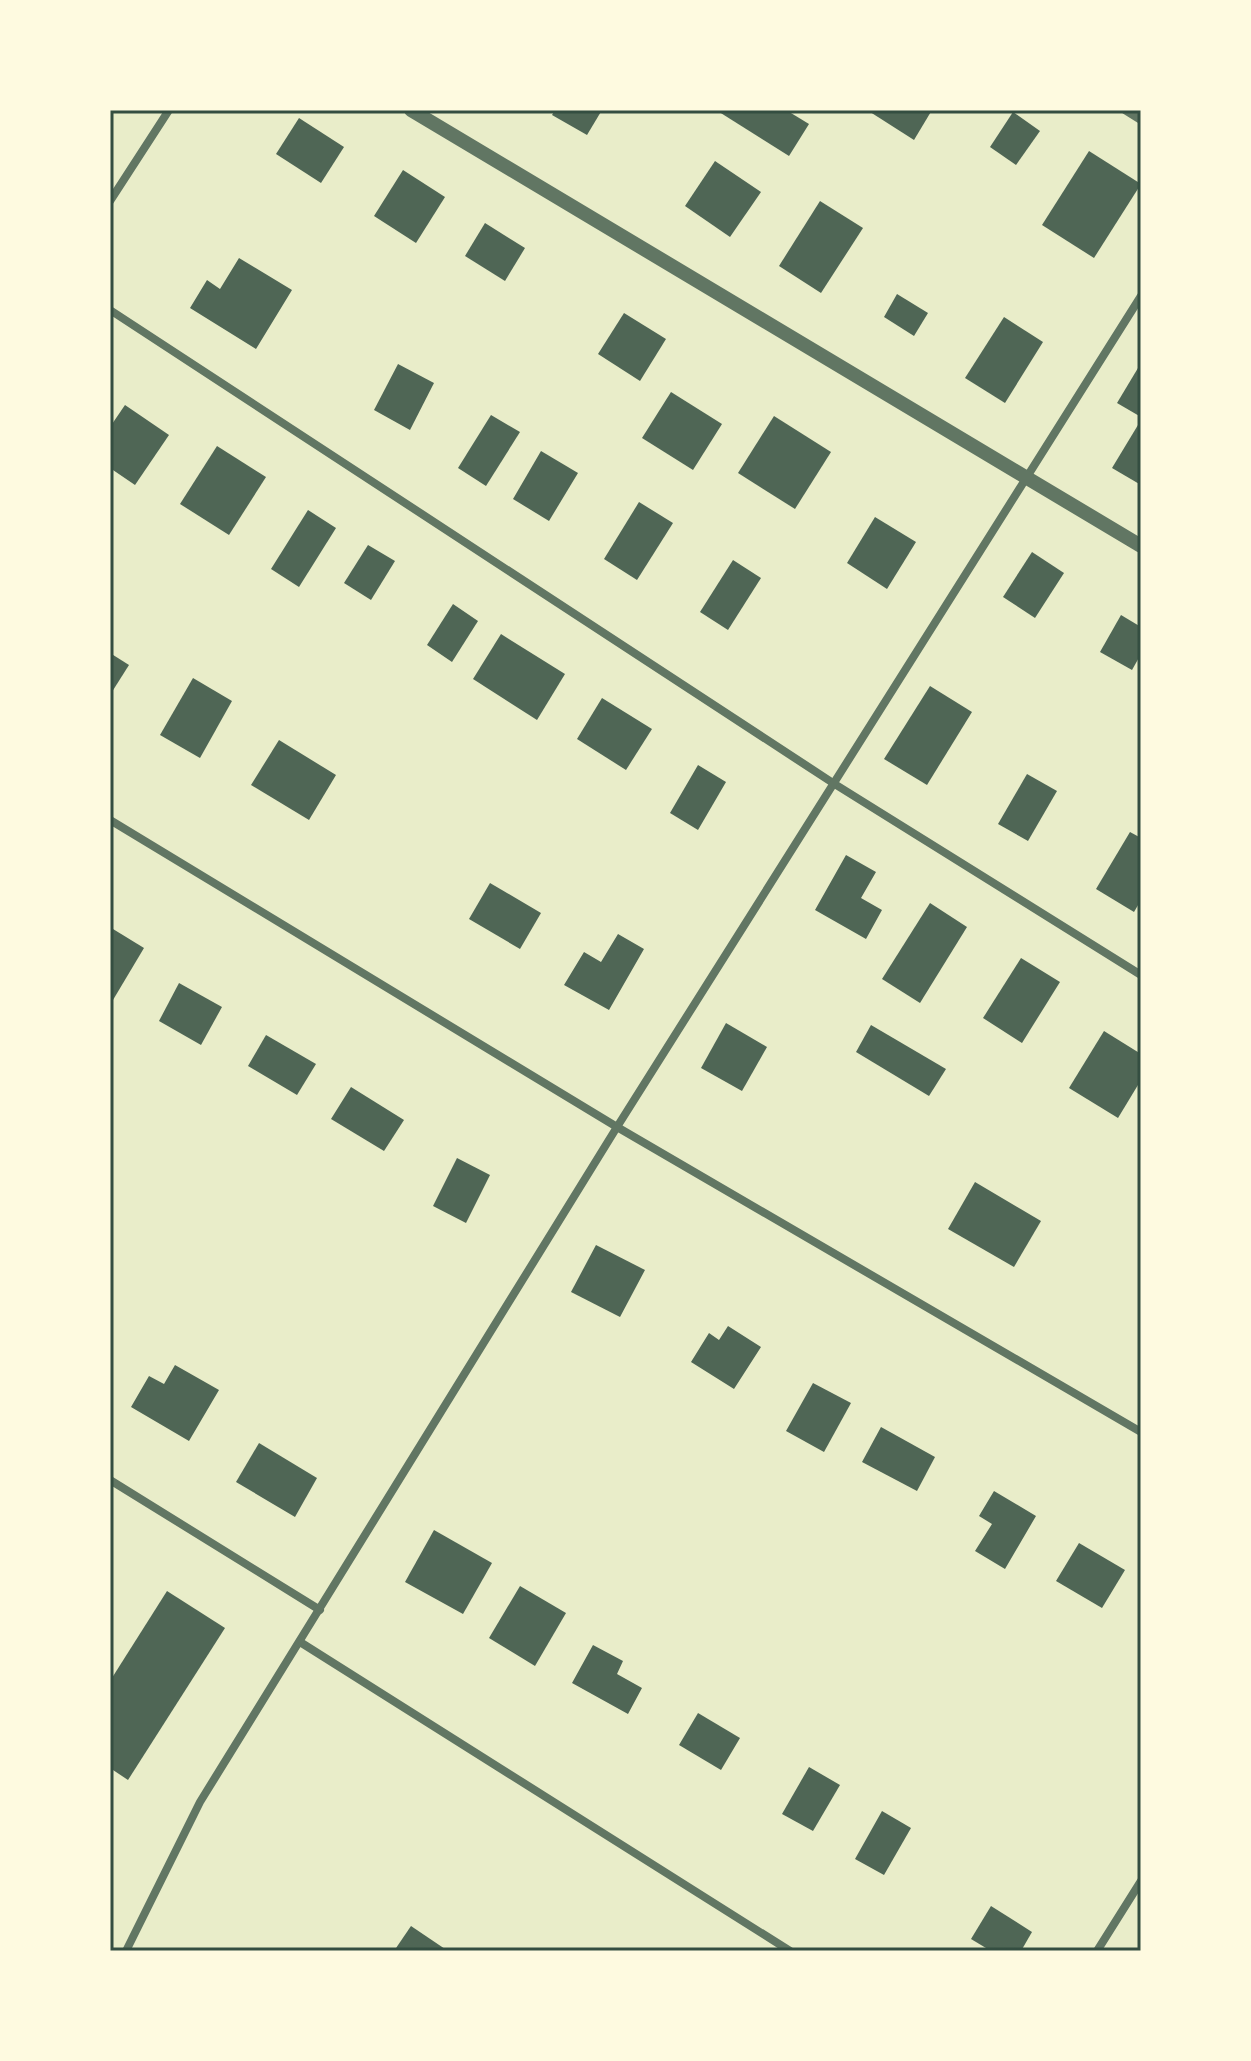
<svg xmlns="http://www.w3.org/2000/svg" width="1251" height="2061" viewBox="0 0 1251 2061" font-family="Inter,sans-serif">
  <style>
    .building { fill: #4f6655 }
    .lines { fill: none; stroke-linecap: round; stroke-linejoin: round }
    .minor { stroke: #617663; stroke-width: 8 }
    .tertiary { stroke: #617663; stroke-width: 14 }
    .neatline { fill: none; stroke: #344e41; stroke-width: 3 }
  </style>
  <rect width="100%" height="100%" fill="#e9edc9"/>
  <g class="building">
    <path d="M555 110H602L587 135 552 115Z"/>
    <path d="M716 110H786L809 124 789 156Z"/>
    <path d="M867 110H932L914 140Z"/>
    <path d="M1013 112 1040 131 1016 165 990 147Z"/>
    <path d="M299 118 344 147 321 183 276 154Z"/>
    <path d="M1089 151 1141 184 1094 258 1042 225Z"/>
    <path d="M715 161 761 192 730 237 685 206Z"/>
    <path d="M403 170 445 197 416 243 374 216Z"/>
    <path d="M820 201 863 228 821 293 779 266Z"/>
    <path d="M485 223 525 248 505 281 465 256Z"/>
    <path d="M239 258 292 290 256 349 190 308 207 280 220 289Z"/>
    <path d="M897 294 928 313 914 336 884 317Z"/>
    <path d="M624 313 666 339 640 381 598 354Z"/>
    <path d="M1004 317 1043 342 1005 403 965 378Z"/>
    <path d="M1141 363V417L1117 403Z"/>
    <path d="M398 364 434 383 410 430 374 410Z"/>
    <path d="M671 392 722 424 693 470 642 438Z"/>
    <path d="M125 405 169 435 135 485 110 468V427Z"/>
    <path d="M491 415 520 432 486 486 458 468Z"/>
    <path d="M774 416 831 452 795 509 738 473Z"/>
    <path d="M1141 420V485L1112 468Z"/>
    <path d="M217 446 266 477 229 535 180 504Z"/>
    <path d="M541 451 578 473 549 521 513 499Z"/>
    <path d="M639 502 673 523 637 580 604 559Z"/>
    <path d="M308 510 336 528 299 587 271 569Z"/>
    <path d="M875 517 916 542 887 589 847 563Z"/>
    <path d="M368 545 395 561 371 600 344 583Z"/>
    <path d="M1032 552 1064 573 1035 618 1003 597Z"/>
    <path d="M733 560 761 578 728 630 700 612Z"/>
    <path d="M453 604 478 621 452 662 427 645Z"/>
    <path d="M1121 615 1141 627V654L1132 670 1100 652Z"/>
    <path d="M501 634 565 674 537 720 473 679Z"/>
    <path d="M110 653 129 665 110 695Z"/>
    <path d="M193 678 232 701 200 758 160 735Z"/>
    <path d="M930 686 972 712 927 785 884 759Z"/>
    <path d="M602 698 652 729 626 770 577 739Z"/>
    <path d="M279 740 336 775 309 820 251 785Z"/>
    <path d="M698 765 726 782 698 830 670 813Z"/>
    <path d="M1027 774 1057 791 1028 841 998 824Z"/>
    <path d="M1130 832 1141 838V900L1134 912 1096 889Z"/>
    <path d="M846 855 876 872 861 898 882 910 866 939 815 910Z"/>
    <path d="M490 883 541 913 520 949 469 919Z"/>
    <path d="M930 903 967 927 920 1003 882 979Z"/>
    <path d="M113 929 144 948 110 1005V934Z"/>
    <path d="M618 934 644 949 609 1010 564 985 584 952 601 962Z"/>
    <path d="M1021 958 1060 982 1022 1043 983 1018Z"/>
    <path d="M179 983 222 1007 201 1045 159 1021Z"/>
    <path d="M726 1023 767 1047 742 1091 701 1068Z"/>
    <path d="M871 1025 946 1069 929 1096 856 1052Z"/>
    <path d="M1104 1031 1141 1054V1080L1118 1118 1069 1088Z"/>
    <path d="M266 1035 316 1064 297 1095 248 1066Z"/>
    <path d="M351 1087 404 1120 384 1151 331 1119Z"/>
    <path d="M457 1158 490 1175 466 1223 433 1206Z"/>
    <path d="M975 1182 1041 1221 1014 1267 948 1229Z"/>
    <path d="M596 1245 645 1270 620 1317 571 1292Z"/>
    <path d="M728 1326 761 1347 734 1389 691 1362 709 1333 719 1340Z"/>
    <path d="M175 1365 219 1390 189 1441 131 1407 149 1376 164 1384Z"/>
    <path d="M813 1383 851 1403 824 1452 786 1431Z"/>
    <path d="M881 1427 935 1457 917 1491 862 1462Z"/>
    <path d="M259 1443 317 1478 295 1517 236 1482Z"/>
    <path d="M994 1491 1036 1516 1005 1569 975 1551 992 1524 979 1516Z"/>
    <path d="M434 1530 492 1563 463 1614 405 1582Z"/>
    <path d="M1079 1543 1125 1570 1102 1608 1056 1581Z"/>
    <path d="M520 1586 566 1613 535 1666 489 1638Z"/>
    <path d="M167 1591 225 1628 128 1780 110 1768V1681Z"/>
    <path d="M593 1645 623 1661 617 1674 642 1688 628 1714 572 1683Z"/>
    <path d="M698 1713 740 1738 721 1770 679 1745Z"/>
    <path d="M809 1767 840 1785 813 1831 782 1814Z"/>
    <path d="M882 1811 911 1828 884 1875 855 1859Z"/>
    <path d="M991 1906 1032 1932 1021 1951H991L971 1939Z"/>
    <path d="M411 1926 448 1951H394Z"/>
  </g>
  <g class="lines">
    <g class="minor">
      <path d="M1125 110 1141 120"/>
      <path d="M110 201 169 110"/>
      <path d="M110 310 833 783 1141 975"/>
      <path d="M110 820 617 1127 1141 1432"/>
      <path d="M110 1480 320 1610"/>
      <path d="M300 1642 790 1951"/>
      <path d="M126 1951 200 1802 617 1127 1141 296"/>
      <path d="M1097 1951 1141 1881"/>
    </g>
    <path class="tertiary" d="M411 110 1141 546"/>
  </g>
  <rect width="1251" height="2061" fill="none" stroke="#fefae0" stroke-width="224"/>
  <rect x="112" y="112" width="1027" height="1837" class="neatline"/>
</svg>
